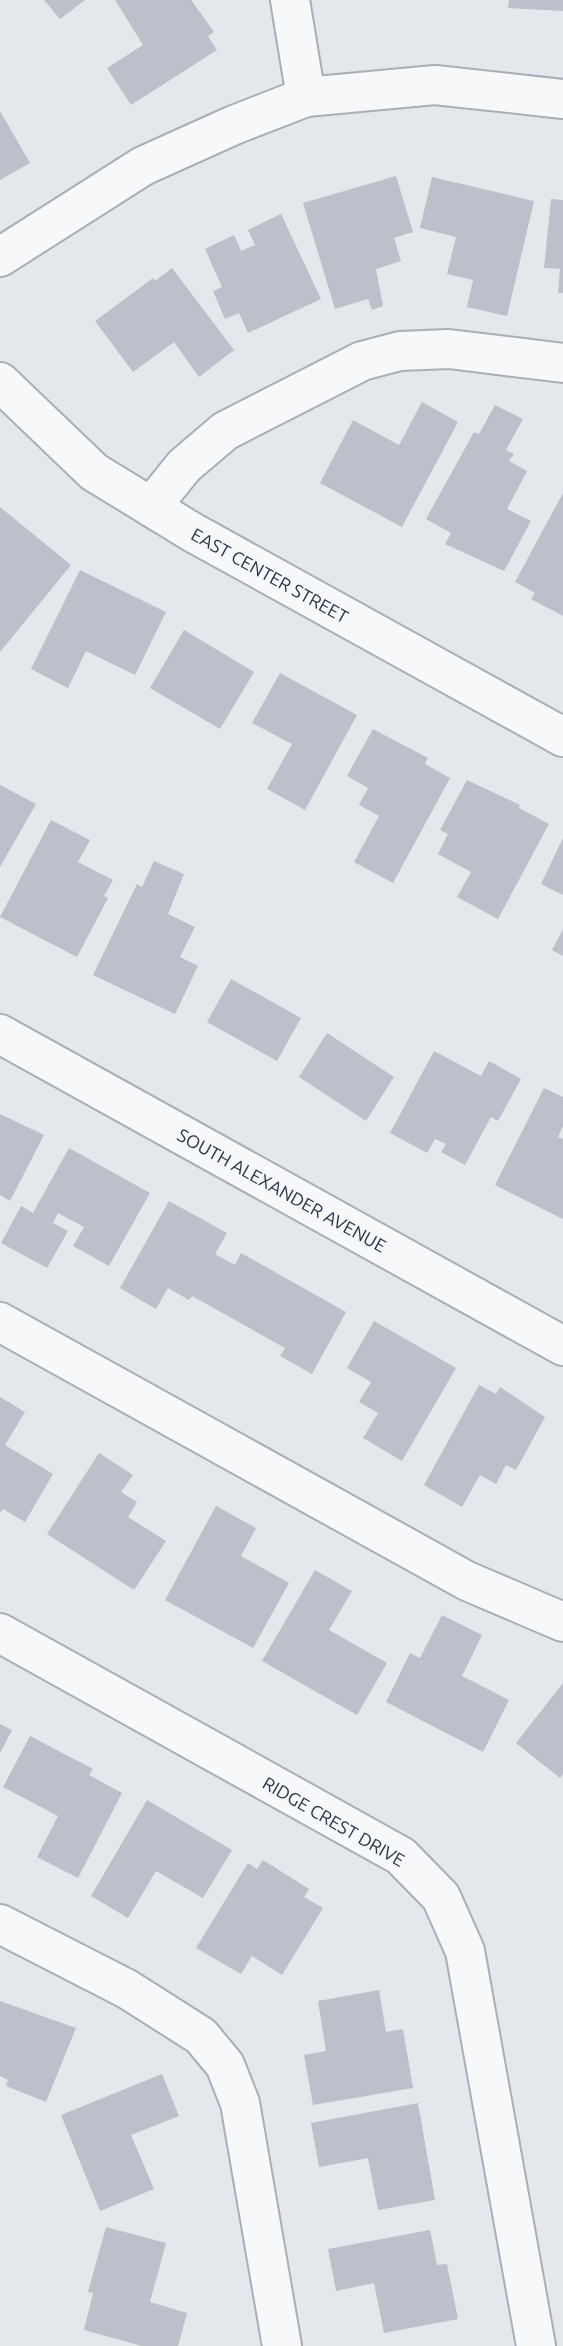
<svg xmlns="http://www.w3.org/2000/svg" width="563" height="2346" viewBox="0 0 563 2346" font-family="Ubuntu,sans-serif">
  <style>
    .building { fill: #bbc0ca }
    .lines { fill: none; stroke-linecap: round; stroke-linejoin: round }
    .minor-casing { stroke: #a9aeb7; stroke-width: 42 }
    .minor { stroke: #f7f8fa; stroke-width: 38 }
    .labels { text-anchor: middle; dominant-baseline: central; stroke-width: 5; stroke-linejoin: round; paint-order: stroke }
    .street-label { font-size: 18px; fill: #2b3445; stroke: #f4f6f9 }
  </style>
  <rect width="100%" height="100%" fill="#e4e7ec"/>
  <g class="building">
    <path d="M44 0H85L60 19Z"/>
    <path d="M115 0H191L214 32 208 36 217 50 131 105 107 68 143 45Z"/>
    <path d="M509 0H563V11L508 8Z"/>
    <path d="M0 111 30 163 0 180Z"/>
    <path d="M396 176 413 232 394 238 401 261 376 269 383 306 372 310 368 299 335 309 303 203Z"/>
    <path d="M432 177 534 201 507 316 467 307 473 280 447 274 456 237 420 228Z"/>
    <path d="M551 199 563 200V293H558L560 269 544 268Z"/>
    <path d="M281 214 321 299 248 333 239 313 225 319 213 291 222 287 205 249 234 235 241 251 255 245 248 230Z"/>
    <path d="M172 268 234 350 199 377 174 342 133 372 95 321 153 278 155 281Z"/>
    <path d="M422 402 458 422 402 527 320 483 353 420 399 445Z"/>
    <path d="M495 405 523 419 506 450 514 454 509 461 527 471 507 509 531 521 504 571 445 544 451 533 426 519 474 432 479 434Z"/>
    <path d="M563 493V616L531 599 535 593 515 582Z"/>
    <path d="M0 507 71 565 0 652Z"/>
    <path d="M80 570 166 612 135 675 86 651 68 688 31 669Z"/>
    <path d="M184 630 254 672 220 729 150 688Z"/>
    <path d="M280 673 357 715 305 810 267 789 292 744 252 723Z"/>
    <path d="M373 729 428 758 425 764 450 778 393 883 354 862 379 816 359 805 368 788 347 776Z"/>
    <path d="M467 780 520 805 519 808 549 824 498 919 457 897 471 872 438 854 448 834 440 830Z"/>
    <path d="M0 785 36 804 0 867Z"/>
    <path d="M51 820 90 840 78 862 113 880 104 896 108 898 77 957 0 917Z"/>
    <path d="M563 838V895L541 884Z"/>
    <path d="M154 861 184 874 168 914 195 927 180 957 198 966 175 1014 93 975 137 884 142 887Z"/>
    <path d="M563 929V956L552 950Z"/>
    <path d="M231 979 301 1018 277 1061 207 1022Z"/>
    <path d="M327 1033 394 1077 366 1121 299 1077Z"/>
    <path d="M434 1051 481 1076 489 1061 521 1079 498 1121 491 1117 465 1165 441 1152 446 1144 435 1139 427 1153 390 1133Z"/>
    <path d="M544 1088 563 1097V1126L558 1137 563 1139V1219L495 1185Z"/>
    <path d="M0 1114 44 1135 10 1201 0 1195Z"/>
    <path d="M69 1148 150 1193 109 1266 73 1246 84 1227 58 1213 53 1223 68 1231 47 1268 1 1243 21 1206 33 1213Z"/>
    <path d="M169 1201 227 1233 215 1254 235 1265 241 1253 346 1312 312 1374 280 1356 285 1348 192 1296 189 1300 168 1288 156 1309 120 1288Z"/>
    <path d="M374 1321 456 1368 402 1461 363 1438 378 1413 359 1402 371 1382 347 1368Z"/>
    <path d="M479 1385 496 1394 500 1387 545 1417 516 1470 506 1465 496 1484 480 1475 462 1507 424 1485Z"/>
    <path d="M0 1397 25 1412 5 1445 53 1474 25 1522 3 1509 0 1513Z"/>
    <path d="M99 1453 133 1475 121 1492 137 1502 128 1517 166 1541 134 1590 47 1534Z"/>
    <path d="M216 1506 256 1528 241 1556 289 1583 253 1648 165 1600Z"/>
    <path d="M315 1570 352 1591 329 1630 387 1663 357 1715 262 1661Z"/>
    <path d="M442 1615 482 1635 462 1676 509 1700 483 1752 386 1702 410 1653 420 1658Z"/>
    <path d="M563 1683V1774L560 1778 516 1743Z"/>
    <path d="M0 1724 12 1730 0 1753Z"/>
    <path d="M30 1736 93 1769 89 1775 122 1793 78 1878 37 1857 58 1816 3 1787Z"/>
    <path d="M147 1800 232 1850 203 1898 156 1871 128 1918 91 1896Z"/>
    <path d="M263 1860 309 1889 304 1897 323 1908 282 1975 252 1956 241 1974 196 1948 248 1863 257 1869Z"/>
    <path d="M379 1990 386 2032 403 2029 413 2088 313 2105 304 2055 326 2051 318 2001Z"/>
    <path d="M0 2001 76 2028 46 2102 6 2086 8 2080 0 2076Z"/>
    <path d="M162 2074 179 2116 131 2135 154 2189 100 2211 61 2115Z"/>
    <path d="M418 2103 435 2200 378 2210 368 2158 319 2167 311 2123Z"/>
    <path d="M106 2227 166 2243 150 2302 187 2313 178 2346H142L84 2330 93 2293 88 2292Z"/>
    <path d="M430 2230 437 2265 447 2264 458 2319 384 2333 374 2283 336 2291 328 2249Z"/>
  </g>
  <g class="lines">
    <defs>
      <g id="minor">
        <path d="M290 0 306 97"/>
        <path d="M0 257 143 166 234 125 306 97 435 85 563 99"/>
        <path d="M0 382 94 472 192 532 563 737"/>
        <path d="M151 507 184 466 225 431 362 361 400 351 449 349 563 363"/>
        <path d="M0 1034 563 1346"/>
        <path d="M0 1322 467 1581 563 1622"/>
        <path d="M0 1633 401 1856 441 1897 465 1951 536 2346"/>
        <path d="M0 1924 127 1989 201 2036 225 2065 240 2103 282 2346"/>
      </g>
    </defs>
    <use href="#minor" class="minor-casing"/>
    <use href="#minor" class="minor"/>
  </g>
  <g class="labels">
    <g class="street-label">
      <text transform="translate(270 575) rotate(29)">EAST CENTER STREET</text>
      <text transform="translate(282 1190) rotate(29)">SOUTH ALEXANDER AVENUE</text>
      <text transform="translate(334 1821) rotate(30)">RIDGE CREST DRIVE</text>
    </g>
  </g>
</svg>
